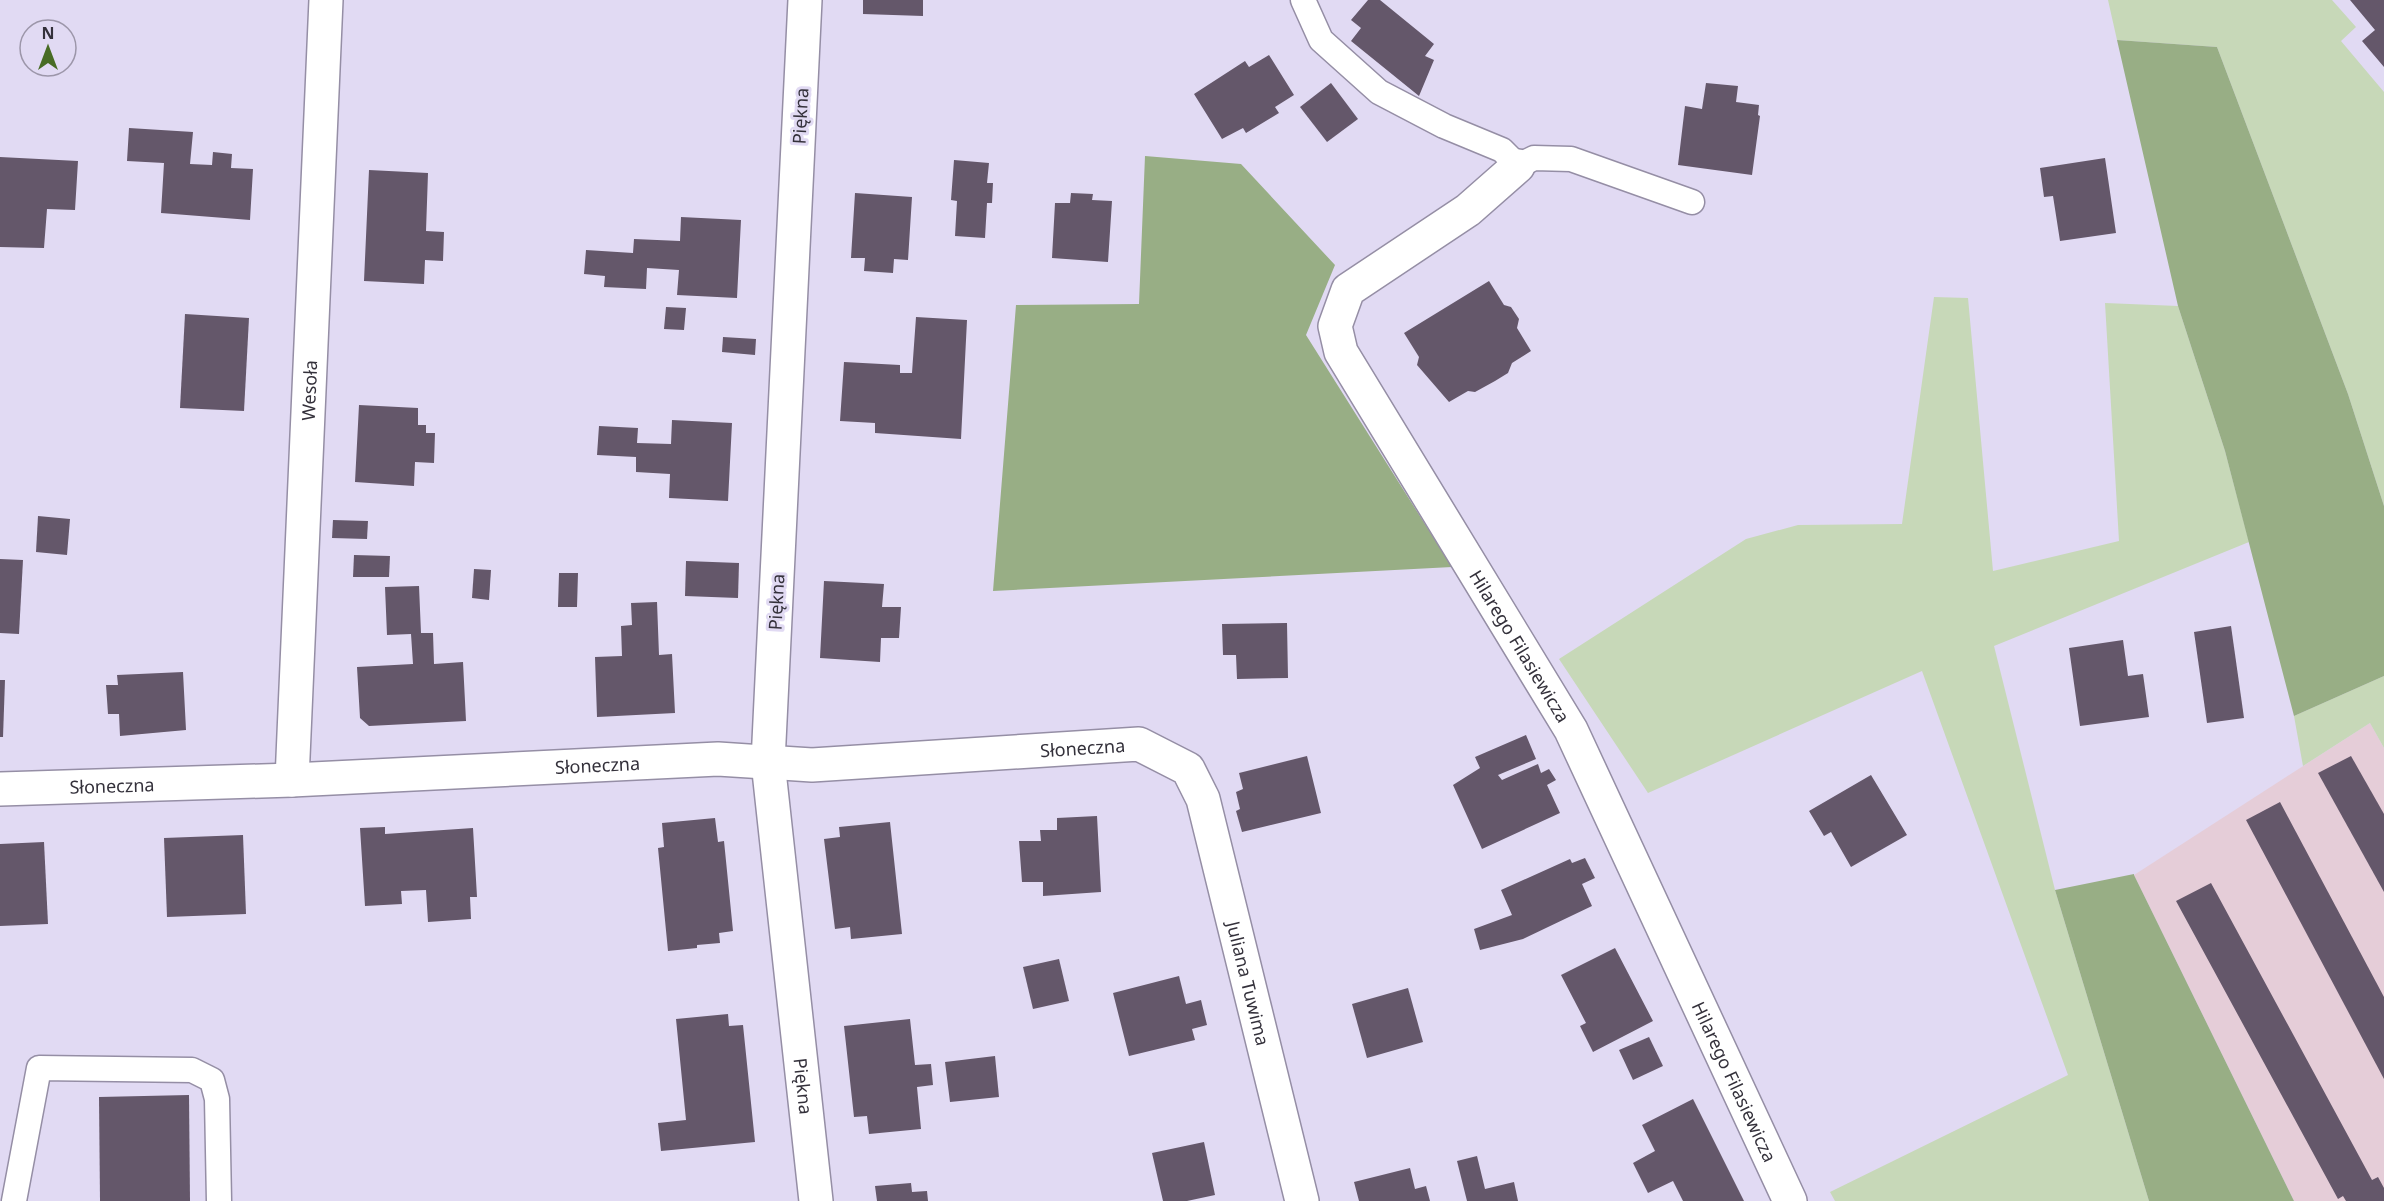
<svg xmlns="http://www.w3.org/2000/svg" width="2384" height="1201" viewBox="0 0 2384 1201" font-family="'Noto Sans',sans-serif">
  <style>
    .industrial { fill: #e5cdd8 }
    .green { fill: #c7d8b8 }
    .forest { fill: #98ae85 }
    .building { fill: #64576a }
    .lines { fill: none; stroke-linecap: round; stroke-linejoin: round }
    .lane-casing { stroke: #958ea5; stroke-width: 27 }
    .street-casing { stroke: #958ea5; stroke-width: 36 }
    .lane { stroke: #fff; stroke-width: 24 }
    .street { stroke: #fff; stroke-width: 33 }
    .labels { text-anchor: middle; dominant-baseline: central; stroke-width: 6; stroke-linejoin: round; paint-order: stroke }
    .street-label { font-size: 18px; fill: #34313b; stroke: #e1daf3 }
  </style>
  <rect width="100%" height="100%" fill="#e1daf3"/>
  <path class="industrial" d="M2370 723 2384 748V1201H2294L2134 875Z"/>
  <g class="green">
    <path d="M2108 0H2332L2356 27 2341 41 2384 92V506L2348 394 2217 47 2117 40Z"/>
    <path d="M1934 297 1968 298 1993 571 2119 541 2105 303 2178 306 2225 451 2249 542 1994 646 2055 890 2149 1201H1835L1830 1192 2068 1075 1922 671 1648 793 1559 659 1746 539 1798 525 1902 524Z"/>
    <path d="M2384 676V748L2370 723 2303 766 2294 716Z"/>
  </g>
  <g class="forest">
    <path d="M2117 40 2217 47 2348 394 2384 506V676L2294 716 2225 451 2178 306Z"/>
    <path d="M1145 156 1241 164 1335 265 1306 335 1452 567 993 591 1016 305 1139 304Z"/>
    <path d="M2134 874V875L2294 1201H2149L2055 890Z"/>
  </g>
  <g class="building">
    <path d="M863 0H923V16L863 14Z"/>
    <path d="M1368 0H1380L1434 44 1425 56 1434 60 1419 96 1351 41 1361 28 1351 20Z"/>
    <path d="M2350 0H2384V67L2362 41 2375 30Z"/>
    <path d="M1269 55 1294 95 1275 107 1279 113 1246 133 1243 128 1222 139 1194 94 1245 61 1249 67Z"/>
    <path d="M1331 83 1358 119 1327 142 1300 107Z"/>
    <path d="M1706 83 1738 86 1736 102 1759 105 1758 115 1760 116 1752 175 1678 165 1685 106 1702 109Z"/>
    <path d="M129 128 193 132 190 164 212 165 213 152 232 154 231 168 253 169 250 220 161 213 164 163 127 161Z"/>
    <path d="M0 157 78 161 75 210 47 209 44 248 0 247Z"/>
    <path d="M2105 158 2116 233 2060 241 2053 196 2044 197 2040 168Z"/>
    <path d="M954 160 989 163 987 183H993L992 203H987L985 238 955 236 957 201 951 200Z"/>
    <path d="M369 170 428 173 426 231 444 232 443 261 425 260 424 284 364 281Z"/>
    <path d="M855 193 912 197 908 260 894 259 893 273 864 271 865 258H851Z"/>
    <path d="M1071 193 1093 194 1092 200 1112 201 1108 262 1052 258 1055 203H1070Z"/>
    <path d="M681 217 741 220 737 298 677 295 679 270 647 268 646 289 604 287 605 276 584 274 586 250 633 253 634 239 680 241Z"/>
    <path d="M1489 281 1504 305 1511 307 1519 319 1517 328 1531 351 1512 363 1508 373 1495 381 1475 392 1468 391 1449 402 1417 365 1419 357 1404 333Z"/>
    <path d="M666 307 686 308 684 330 664 329Z"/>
    <path d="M185 314 249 318 244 411 180 408Z"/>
    <path d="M916 317 967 320 961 439 875 433V423L840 421 844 362 900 365V373H912Z"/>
    <path d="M723 337 756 339 755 355 722 352Z"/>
    <path d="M359 405 418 408V425H426V433H435L434 463 415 462 414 486 355 482Z"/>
    <path d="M672 420 732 423 728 501 669 498 670 474 636 472V457L597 455 599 426 638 428 637 443 671 444Z"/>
    <path d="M38 516 70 519 67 555 36 552Z"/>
    <path d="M333 520 368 521 367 539 332 538Z"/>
    <path d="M354 555 390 556 389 577H353Z"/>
    <path d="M0 559 23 560 19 634 0 633Z"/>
    <path d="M686 561 739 563 738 598 685 596Z"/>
    <path d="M474 569 491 570 489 600 472 598Z"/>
    <path d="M559 573H578L577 607H558Z"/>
    <path d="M824 581 884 584 882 607H901L899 638H881L880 662 820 658Z"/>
    <path d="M419 586 421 633H433L434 664 463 662 466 721 369 726 360 718 357 667 413 664 411 634 387 635 385 587Z"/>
    <path d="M657 602 659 655 672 654 675 713 597 717 595 657 622 656 621 626 632 625 631 603Z"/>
    <path d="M1287 623 1288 678 1237 679 1236 655H1223L1222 624Z"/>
    <path d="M2231 626 2244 718 2207 723 2194 632Z"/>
    <path d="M2123 640 2128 676 2143 674 2149 717 2080 726 2069 648Z"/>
    <path d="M183 672 186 730 120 736 119 714H108L106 685H118L117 675Z"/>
    <path d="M0 680H5L3 737H0Z"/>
    <path d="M1526 735 1536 759 1498 775 1502 780 1538 764 1541 773 1549 769 1556 780 1547 785 1560 813 1482 849 1453 785 1480 768 1475 757Z"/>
    <path d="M1307 756 1321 813 1242 832 1236 811 1240 809 1236 792 1243 789 1239 773Z"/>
    <path d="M2351 756 2384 814V892L2318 773Z"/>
    <path d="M1871 775 1907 835 1851 867 1831 832 1824 836 1809 811Z"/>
    <path d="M2280 802 2384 997V1079L2246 820Z"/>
    <path d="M1097 816 1101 892 1043 896V882H1022L1019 841H1041L1040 830H1057V818Z"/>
    <path d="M715 818 718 842 724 841 733 931 719 933 720 943 697 945V948L668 951 658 848 664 847 662 823Z"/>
    <path d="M890 822 902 934 851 939 850 927 835 929 824 839 840 837 839 827Z"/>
    <path d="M385 827V834L473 828 477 897H470L471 919 428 922 426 890 401 891 402 904 365 906 360 828Z"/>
    <path d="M243 835 246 914 167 917 164 838Z"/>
    <path d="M44 842 48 924 0 926V844Z"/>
    <path d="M1585 858 1595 878 1582 884 1592 906 1523 939 1480 950 1474 929 1512 915 1501 890 1570 859 1572 863Z"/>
    <path d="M2211 883 2372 1180 2378 1177 2384 1188V1201H2346L2343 1196 2338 1199 2176 901Z"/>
    <path d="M1615 948 1653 1021 1593 1052 1580 1026 1586 1023 1561 975Z"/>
    <path d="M1059 959 1069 1001 1033 1009 1023 967Z"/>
    <path d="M1179 976 1186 1004 1201 1000 1207 1025 1192 1029 1195 1040 1129 1056 1113 993Z"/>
    <path d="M1408 988 1423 1042 1367 1058 1352 1004Z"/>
    <path d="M728 1014 729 1026 743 1025 755 1142 661 1151 658 1123 686 1120 676 1019Z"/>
    <path d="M910 1019 915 1065 931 1064 933 1085 917 1087 921 1129 869 1134 867 1116 854 1117 844 1026Z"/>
    <path d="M1649 1037 1663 1066 1633 1080 1619 1050Z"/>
    <path d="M995 1056 999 1097 950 1102 945 1062Z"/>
    <path d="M189 1095 190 1201H100L99 1097Z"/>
    <path d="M1693 1099 1744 1201H1683L1673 1181 1648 1193 1633 1163 1655 1151 1642 1125Z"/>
    <path d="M1204 1142 1215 1195 1187 1201H1163L1152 1153Z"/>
    <path d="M1477 1156 1485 1189 1514 1182 1518 1201H1467L1457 1161Z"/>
    <path d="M1410 1168 1415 1189 1426 1186 1430 1201H1359L1354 1182Z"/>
    <path d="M911 1183 912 1192 927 1191 928 1201H877L875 1186Z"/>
  </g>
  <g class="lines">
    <defs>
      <g id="lane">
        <path d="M1303 0 1321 40 1379 92 1444 126 1502 150 1518 166 1534 158 1571 159 1692 202"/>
        <path d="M14 1201 39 1068 192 1070 212 1080 217 1099 219 1201"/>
      </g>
      <g id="street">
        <path id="s1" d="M805 0 768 762 816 1201"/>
        <path id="s2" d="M1518 166 1468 210 1348 290 1335 326 1341 352 1571 730 1790 1201"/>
        <path id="s3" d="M292 780 326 0"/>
        <path id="s4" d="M0 789 292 780 718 759 812 765 1139 744 1188 769 1203 799 1302 1201"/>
      </g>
    </defs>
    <use href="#lane" class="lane-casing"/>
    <use href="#street" class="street-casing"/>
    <use href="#lane" class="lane"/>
    <use href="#street" class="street"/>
  </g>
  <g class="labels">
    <g class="street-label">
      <text transform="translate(800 116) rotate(-87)">Piękna</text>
      <text stroke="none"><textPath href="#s3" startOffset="390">Wesoła</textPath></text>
      <text transform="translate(776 602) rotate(-87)">Piękna</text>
      <text stroke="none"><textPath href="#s2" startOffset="620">Hilarego Filasiewicza</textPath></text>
      <text stroke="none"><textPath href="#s4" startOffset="1084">Słoneczna</textPath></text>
      <text stroke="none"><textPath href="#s4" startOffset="598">Słoneczna</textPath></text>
      <text stroke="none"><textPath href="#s4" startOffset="112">Słoneczna</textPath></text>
      <text stroke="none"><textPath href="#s4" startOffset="1419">Juliana Tuwima</textPath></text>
      <text stroke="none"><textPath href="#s2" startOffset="1106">Hilarego Filasiewicza</textPath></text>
      <text stroke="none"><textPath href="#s1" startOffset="1089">Piękna</textPath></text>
    </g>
  </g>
  <g transform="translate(48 48)"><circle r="28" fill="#e1daf3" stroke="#9c96a9" stroke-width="1.5"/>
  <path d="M0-4.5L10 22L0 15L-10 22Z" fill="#486c24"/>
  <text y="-9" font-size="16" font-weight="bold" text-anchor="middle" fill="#34313b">N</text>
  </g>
</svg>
